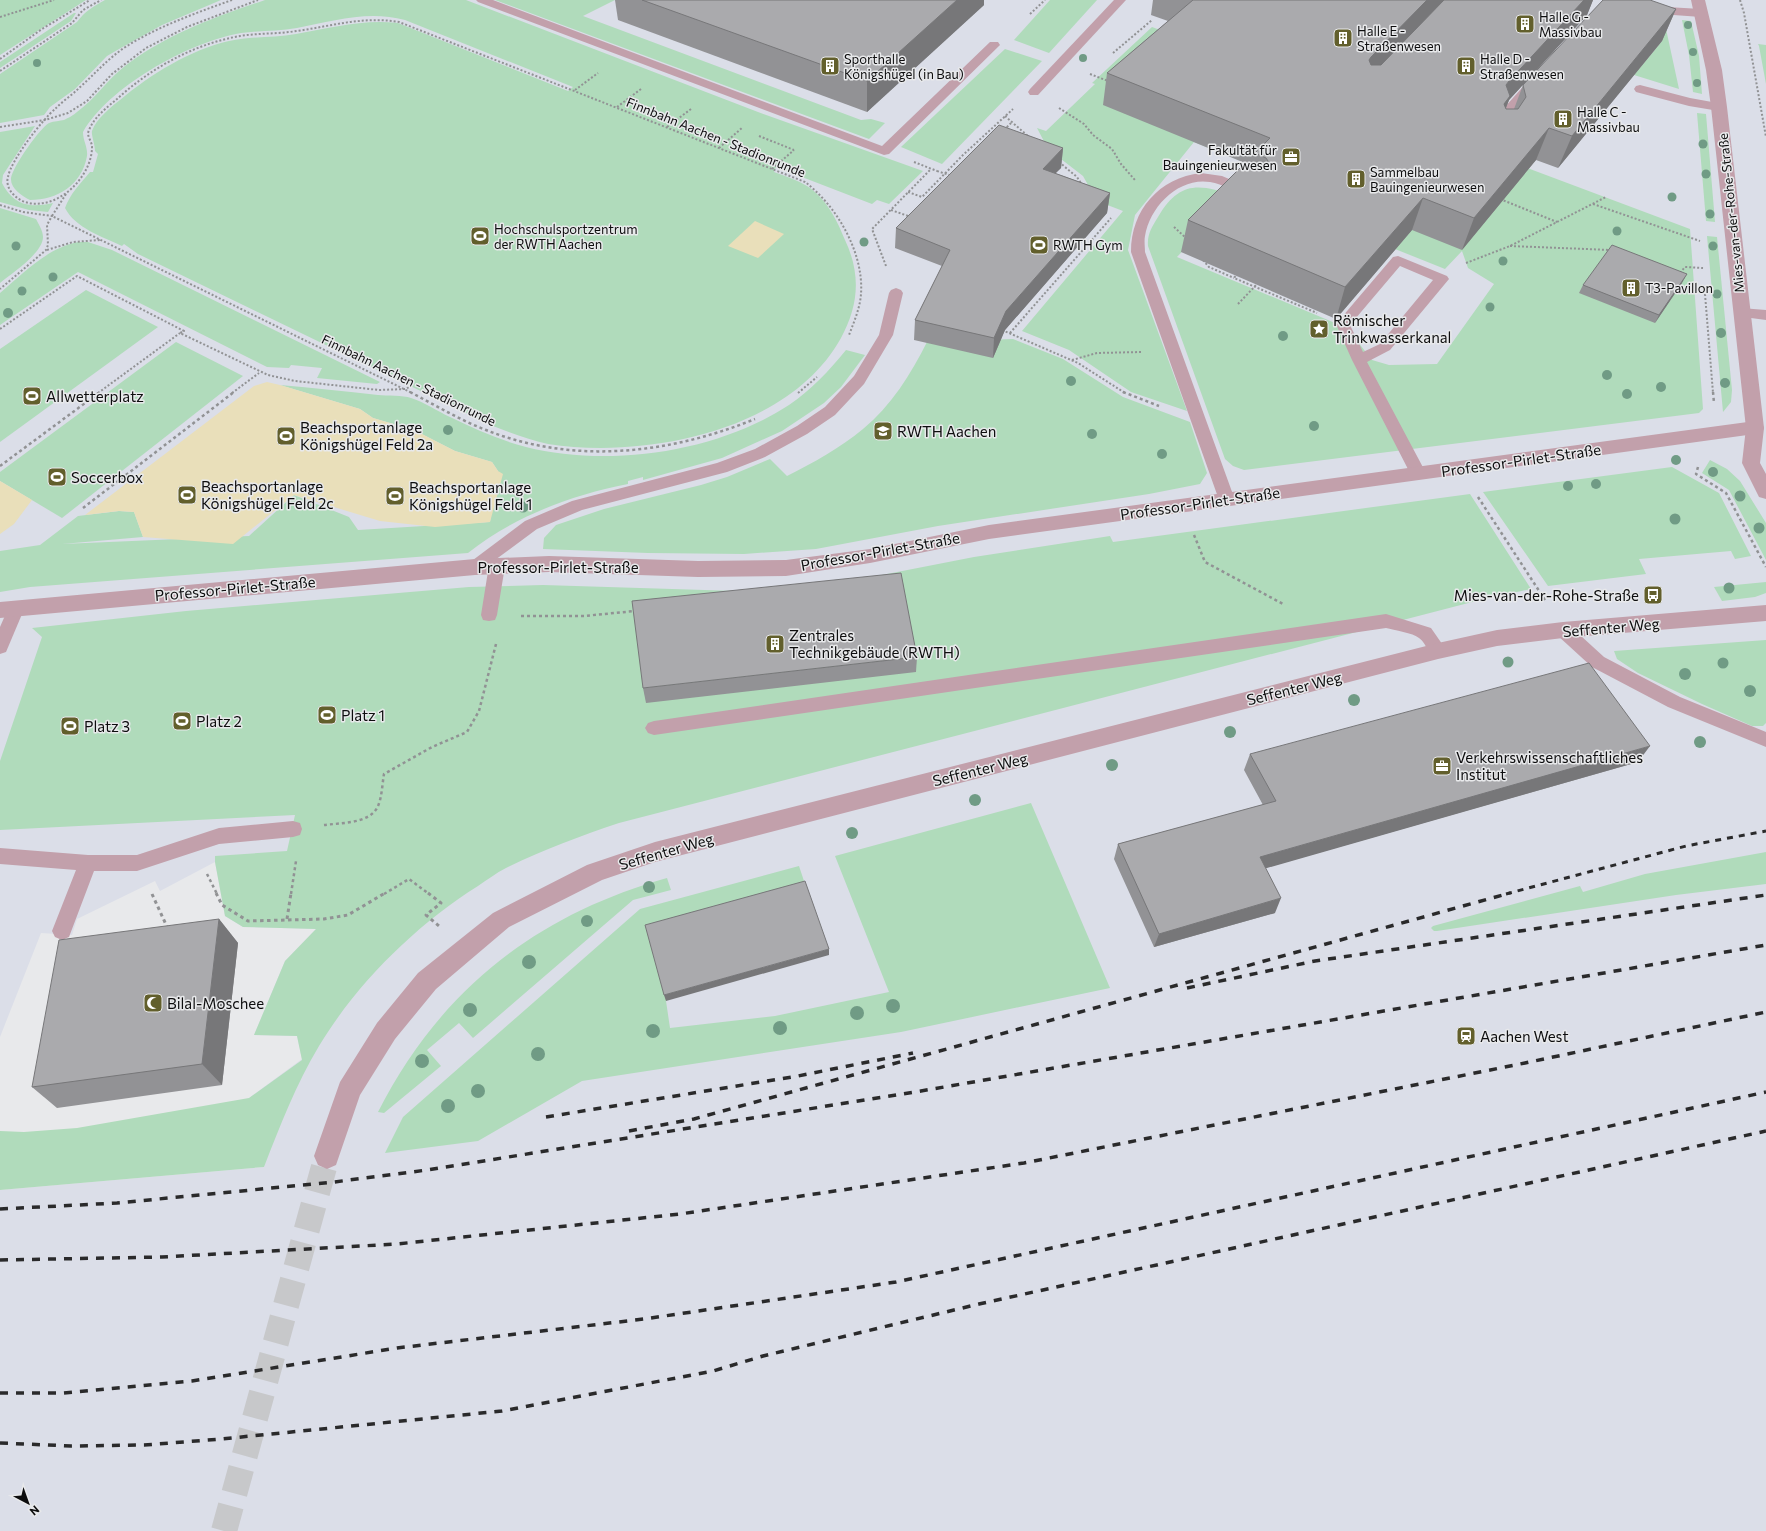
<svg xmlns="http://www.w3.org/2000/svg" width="1766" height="1531" viewBox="0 0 1766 1531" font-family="Commissioner,sans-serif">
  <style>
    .built { fill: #dbdee8 }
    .green { fill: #b0dbbb }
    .sand { fill: #e9dfba }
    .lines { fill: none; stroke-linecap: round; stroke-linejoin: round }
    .tertiary-tunnel { stroke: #c7c8ca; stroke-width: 26; stroke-dasharray: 26 13; stroke-linecap: butt }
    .path-far2 { stroke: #919294; stroke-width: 2; stroke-dasharray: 2 2; stroke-linecap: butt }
    .path-far1 { stroke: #919294; stroke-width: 2.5; stroke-dasharray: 3 3; stroke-linecap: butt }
    .path { stroke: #919294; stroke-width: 3; stroke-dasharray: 3.5 3.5; stroke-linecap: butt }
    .service { fill: #c2a0ab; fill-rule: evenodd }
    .minor { fill: #c2a0ab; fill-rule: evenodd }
    .tertiary { fill: #c2a0ab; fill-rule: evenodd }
    .rail-far1 { stroke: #2a2a2b; stroke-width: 3; stroke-dasharray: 6 6; stroke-linecap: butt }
    .rail { stroke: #2a2a2b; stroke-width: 3.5; stroke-dasharray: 8 8; stroke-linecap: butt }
    .path-bridge { stroke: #919294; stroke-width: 2; stroke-dasharray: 2 2; stroke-linecap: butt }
    .tree { fill: #709b85 }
    .wall { fill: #929295 }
    .shaded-wall { fill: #777779 }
    .building { fill: #aaaaad; stroke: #777779 }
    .labels { text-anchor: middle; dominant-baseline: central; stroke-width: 3; stroke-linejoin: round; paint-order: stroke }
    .far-poi-label { font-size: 13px; fill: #0d0d0e; stroke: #e8e9eb; text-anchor: start }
    .far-street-label { font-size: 13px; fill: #0d0d0e; stroke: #e8e9eb }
    .poi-label { font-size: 15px; fill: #0d0d0e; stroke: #e8e9eb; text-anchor: start }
    .street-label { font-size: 15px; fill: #0d0d0e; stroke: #e8e9eb }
  </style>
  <rect width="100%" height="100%" fill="#e8e9eb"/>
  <path class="built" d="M0 0H1766V1531H0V1190L264 1167 249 1098 302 1059 297 1036 254 1035 285 961 316 929 243 927 225 916 215 862 160 891 155 881 77 919 72 935 41 933 0 1037Z"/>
  <g class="green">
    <path d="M0 0H86L0 55Z"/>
    <path d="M105 0H221L162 25 119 49 107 56 75 89 50 107 44 115 0 123V74L77 22C85 11 94 6 105 0Z"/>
    <path d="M265 0H466L758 112 923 171 889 204 877 200 872 204 776 167 774 172C785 176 797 180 807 186 826 198 837 220 845 240 861 274 859 305 841 338 789 432 645 459 548 444 529 440 511 433 493 426L138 254 124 244 122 246C103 237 75 228 65 208 70 194 80 184 90 172H93L98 154 95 151C95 145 91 134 92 131 96 119 111 107 120 100 151 74 190 50 229 41 251 36 274 38 296 34 330 28 363 19 398 23L568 91 573 87 405 20C368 10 333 21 297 28 277 32 256 30 236 34 186 44 109 87 83 132 83 141 88 147 87 156 82 185 57 200 30 200 22 196 10 188 11 178 13 166 40 128 49 123 54 121 60 121 64 120 68 118 74 115 77 112 95 99 108 79 125 66 167 34 215 17 265 0Z"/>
    <path d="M495 0H615L583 16 861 120 871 119 885 123 869 139Z"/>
    <path d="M1050 0H1097L1049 53 1014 40Z"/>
    <path d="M74 13H76L71 21 0 68V62Z"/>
    <path d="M1663 15 1679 89 1634 75 1662 41Z"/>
    <path d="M1682 20 1691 21 1699 56 1702 94 1693 92 1689 55Z"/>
    <path d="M1152 27 1690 229 1703 409 1699 413 1244 470 1233 466 1225 459 1148 246C1147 234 1152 227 1158 217 1179 181 1199 183 1234 196L1177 257 1347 328 1372 360 1389 365 1437 364 1494 284 1468 268 1462 251 1445 269 1390 247 1379 269 1318 243 1352 206 1194 142 1135 215 1128 250 1187 411 1131 392 1069 350 1022 331 1123 211 1097 201 1083 176 1048 149 1037 128 1046 131 1095 84 1092 83Z"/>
    <path d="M1758 44 1766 45V84L1759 46Z"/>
    <path d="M1005 49 1042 61 942 164 901 147Z"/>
    <path d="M1697 113 1706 114 1715 222 1706 221Z"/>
    <path d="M35 126 3 175 2 183C14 206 30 208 53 203L48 212 29 210 0 202V132Z"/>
    <path d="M0 208 36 219C39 225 43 231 43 237 43 253 12 273 0 283Z"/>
    <path d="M1707 236 1717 237 1732 390 1731 402 1723 412Z"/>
    <path d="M78 242H88L112 250 380 382 377 384 317 378 322 368 291 365 289 368 267 367 78 272 0 325V293C24 273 47 248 78 242Z"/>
    <path d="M86 290 158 327 0 442V349Z"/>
    <path d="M1013 339 1063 359 1123 397 1190 422 1207 473 1200 484 1149 494 938 526 816 549 744 554 648 553 543 549 544 538 556 525 604 509 701 485 727 477 770 459 787 476C813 463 840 448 863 429 891 406 911 374 927 342Z"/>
    <path d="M176 342 243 376 62 518 0 481V472Z"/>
    <path d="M846 350 865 355 841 387 824 403 782 431 722 458 643 480V477L628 481V484C571 495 513 517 468 553L30 587 0 592V551L40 545 78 516 119 511 134 512 143 537 62 544 249 536 294 495 349 517 358 530 490 522 498 471 492 462 455 451 414 430 373 418 360 409 280 385C313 388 345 391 378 395 387 396 403 395 411 398 424 402 437 411 450 417 475 429 499 440 526 447 609 468 717 452 789 405 811 390 829 371 846 350Z"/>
    <path d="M1710 460 1727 469 1740 481 1766 523V560L1729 490 1702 473Z"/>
    <path d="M1672 467 1719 493 1751 556 1735 559 1731 551 1639 559 1646 574 1548 586 1483 492Z"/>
    <path d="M1470 494 1531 589 1480 600 619 823C580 836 543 850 506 868 496 873 487 880 478 886 416 925 357 983 319 1046 296 1084 280 1126 264 1167L0 1190V1131L24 1132 77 1128 249 1098 302 1060 297 1036 254 1035 285 961 316 929 243 927 225 916 215 862V856L287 851 295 815 0 830V761L42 637 32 628 186 611 469 587 543 585 737 591 846 582 974 557 1110 536 1113 542Z"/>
    <path d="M1766 582V593L1755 597 1722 601 1714 587Z"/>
    <path d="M1766 640V723L1763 726H1752L1702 704 1638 673 1617 659 1614 651Z"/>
    <path d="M1031 803 1110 988 901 1032 582 1081 478 1141 385 1153 403 1117 640 909 799 866 806 887 666 1001 670 1028 775 1016 889 992 835 856Z"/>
    <path d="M1766 852V884L1676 895 1437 931H1434L1431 928 1433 926 1580 886 1583 892 1645 874Z"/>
    <path d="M667 878 671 890 633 900 473 1038 459 1023 427 1050 441 1066 384 1113 378 1112C440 990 536 915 667 878Z"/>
  </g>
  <g class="sand">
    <path d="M755 221 784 234 758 258 728 246Z"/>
    <path d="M267 382 280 385 360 409 373 418 414 430 455 451 492 462 498 471 503 474 490 522 435 527 380 521 294 495 233 544 143 537 134 512 119 511 85 515 254 386Z"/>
    <path d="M0 481 32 500 14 524 0 534Z"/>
  </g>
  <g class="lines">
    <path class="tertiary-tunnel" d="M224 1531 327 1156"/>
    <g class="path-far2">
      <path d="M232 0C196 13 159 26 127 46 108 58 95 74 79 88 72 95 63 101 56 108 42 120 11 160 8 177 6 183 9 190 13 194 21 203 33 205 44 203 68 199 92 172 92 147 92 142 88 138 88 133 92 119 106 108 117 99 151 68 194 44 240 36 259 33 278 34 297 31 332 26 363 16 399 22L805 182C837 206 864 253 861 294 860 308 854 322 849 335"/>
      <path d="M1740 0 1744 13 1766 137"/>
      <path d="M1030 14 1045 0"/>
      <path d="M0 17 54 0"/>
      <path d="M1113 53 1152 20"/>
      <path d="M0 59 42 29 90 0"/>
      <path d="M0 71 72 23 83 10 101 0"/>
      <path d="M1090 74 1108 81"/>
      <path d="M575 90 598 73"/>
      <path d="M617 107 641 89"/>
      <path d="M1059 108 1084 124 1093 135 1112 149 1121 164 1135 180"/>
      <path d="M1005 116 1029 137"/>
      <path d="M0 127 45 120 68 113 87 101 112 74 146 48 187 27 258 0"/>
      <path d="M667 127 691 109"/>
      <path d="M1004 130 1012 122"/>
      <path d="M759 136 794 150"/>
      <path d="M719 148 743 127"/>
      <path d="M914 162 937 171"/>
      <path d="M1059 162 1077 177 1082 185"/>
      <path d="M772 169 794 150"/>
      <path d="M908 192 922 197 963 155 1013 109"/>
      <path d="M66 194 52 216 412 393"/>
      <path d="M1500 199 1557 222"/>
      <path d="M1593 204 1700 241"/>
      <path d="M0 205 23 212 52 216 47 225 48 245 46 250 0 289"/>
      <path d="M891 210 911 217"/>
      <path d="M1174 227 1187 239"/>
      <path d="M1510 246 1611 250"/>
      <path d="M47 250 73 242 100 240"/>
      <path d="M1203 260 1209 267 1234 278"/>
      <path d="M1466 263 1510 246 1606 197"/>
      <path d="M886 266 872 229 931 169"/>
      <path d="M1238 273 1234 278 1317 313"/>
      <path d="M1680 273 1685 267 1703 268"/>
      <path d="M1705 294 1713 393"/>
      <path d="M0 329 77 276 184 331 180 333 268 375 295 381 379 390 405 389 412 386"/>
      <path d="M1002 330 1078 363 1125 393"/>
      <path d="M1010 333 1111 218"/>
      <path d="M1072 360 1097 353 1141 352"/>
      <path d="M98 393 180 333"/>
      <path d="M232 393 259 373"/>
      <path d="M798 393 817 377"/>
    </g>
    <g class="path-far1">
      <path d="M410 392C435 405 460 420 486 430 574 465 669 454 755 419"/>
      <path d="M1123 392 1159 406"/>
      <path d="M1713 392 1714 403"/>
      <path d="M0 466 100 392"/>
      <path d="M1698 467 1696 474 1726 493 1766 567"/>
      <path d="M1478 497 1545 600"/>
      <path d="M83 508 234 392"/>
      <path d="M1194 535 1205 562 1283 604"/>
      <path d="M521 616H584L635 611"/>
      <path d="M324 825C339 823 368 824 377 808 382 799 382 785 384 774L432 747 467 732 479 711 496 644"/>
      <path d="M207 874 217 894"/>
      <path d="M291 894 296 861"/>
      <path d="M384 894 409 879 429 894"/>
    </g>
    <g class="path">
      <path d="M216 893 222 905 248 921 324 919 348 915 385 893"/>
      <path d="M428 893 441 903 426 915 439 926"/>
      <path d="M152 894 168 929"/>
      <path d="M287 919 291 893"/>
    </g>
    <g class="service">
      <path d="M476 0H493L882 146 990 42H998L1000 45 889 154 884 155 478 2Z"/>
      <path d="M1114 0H1126L1038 95H1030L1028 92 1030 89Z"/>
      <path d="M1650 6 1701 9 1705 10 1707 13 1705 16 1701 17 1646 13 1644 10 1646 7Z"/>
      <path d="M1532 80 1536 81 1538 84 1509 117 1512 128 1510 133H1500L1496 117 1528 81Z"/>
      <path d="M1640 85 1690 98 1723 104 1725 107 1723 110 1719 111 1689 106 1636 92 1634 89 1636 86Z"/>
      <path d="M1201 173 1222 176 1253 189 1255 192 1253 195 1248 196C1235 193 1223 184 1210 182 1179 177 1150 206 1145 236 1144 241 1145 247 1145 252L1235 500 1233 504 1227 506 1221 504 1219 500 1131 252C1131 210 1159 178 1201 173Z"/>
      <path d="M1398 256 1447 276 1449 279 1390 350 1367 362 1426 473 1424 477 1418 479 1412 477 1410 473 1352 360 1336 324 1393 257ZM1400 266 1433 280 1380 344 1363 352 1350 325Z"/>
      <path d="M896 288 901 290 903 293 893 335 864 384 835 415 807 434 765 457 727 472 582 510 537 529 495 560 503 562 505 566 497 615 495 620 489 621 483 620 481 615 489 565C482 570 478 574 469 571L467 567 469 563 525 521 572 501 717 463 755 449 797 426 825 407 854 376 879 335 889 293 891 290Z"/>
      <path d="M1741 308 1766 310V320L1736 316 1734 313 1736 310Z"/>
      <path d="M17 601 23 602 25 607 6 652 0 654V627L11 602Z"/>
      <path d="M1386 614 1431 628 1447 651 1444 656C1427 661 1429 645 1419 638 1413 633 1394 630 1386 628L654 735 648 733 645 728 648 723 654 721Z"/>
      <path d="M1563 623 1569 625 1604 657 1680 697 1766 732V747L1668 707 1592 667 1557 635 1555 630 1557 625Z"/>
      <path d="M293 821 300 823 302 829 300 835 293 837 219 844 137 871H94L69 937 62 940 55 937 52 931 76 870 0 864V848L88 855H137L219 828Z"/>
    </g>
    <path class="minor" d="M1755 421 1762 423 1764 428 1762 433 989 539 870 563 786 576 698 577 549 572 475 575 0 618V602L475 559 549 556 698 561 786 560 870 549 989 525Z"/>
    <g class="tertiary">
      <path d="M1691 0H1705L1722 70 1727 107 1764 428 1760 463 1766 474V499L1759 497 1742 463 1746 428 1711 107 1706 70Z"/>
      <path d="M1766 605V621L1563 638 1497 646 1438 659 655 862 602 880 509 927 436 989 395 1039 360 1095 336 1165 327 1169 318 1165 314 1156 340 1082 377 1023 418 973 493 913 587 865 655 842 1438 643 1497 630 1563 622Z"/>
    </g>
    <path class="rail-far1" d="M1506 894 1686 846 1766 831"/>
    <g class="rail">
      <path d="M1187 988 1315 961 1766 895"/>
      <path d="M546 1117 798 1076 913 1053"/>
      <path d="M629 1131 694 1119 1510 893"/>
      <path d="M0 1209 117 1203 334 1182 427 1170 921 1091 1766 945"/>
      <path d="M0 1260 162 1257 397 1244 680 1214 1024 1163 1525 1063 1766 1012"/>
      <path d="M0 1393H63L192 1381 397 1348 644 1319 896 1282 1766 1092"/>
      <path d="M0 1443 71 1446 144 1445 221 1439 502 1411 713 1371 763 1356 979 1304 1766 1131"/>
    </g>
    <g class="path-bridge">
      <path d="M937 171 952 176"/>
      <path d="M1238 304 1259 282"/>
    </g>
  </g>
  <g class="tree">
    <circle cx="1688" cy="25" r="4"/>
    <circle cx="1693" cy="52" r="4"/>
    <circle cx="1083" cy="58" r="4"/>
    <circle cx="37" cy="63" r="4"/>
    <circle cx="1697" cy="83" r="4"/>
    <circle cx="1703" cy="144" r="4.5"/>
    <circle cx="1706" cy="174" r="4.5"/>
    <circle cx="1672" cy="197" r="4.5"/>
    <circle cx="1710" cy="214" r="4.5"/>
    <circle cx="1617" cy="231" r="4.5"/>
    <circle cx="864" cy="242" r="4.5"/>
    <circle cx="16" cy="246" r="4.5"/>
    <circle cx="1713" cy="246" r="4.5"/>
    <circle cx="1503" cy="261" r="4.5"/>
    <circle cx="53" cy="277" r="4.5"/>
    <circle cx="22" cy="291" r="4.5"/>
    <circle cx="1717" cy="294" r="4.5"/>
    <circle cx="1490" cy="307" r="4.5"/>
    <circle cx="8" cy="313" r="5"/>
    <circle cx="1721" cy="333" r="5"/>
    <circle cx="1283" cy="336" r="5"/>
    <circle cx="1607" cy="375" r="5"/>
    <circle cx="1071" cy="381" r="5"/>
    <circle cx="1725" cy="383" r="5"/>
    <circle cx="1661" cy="387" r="5"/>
    <circle cx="1627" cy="394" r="5"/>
    <circle cx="1314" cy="426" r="5"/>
    <circle cx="448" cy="430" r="5"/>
    <circle cx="1092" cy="434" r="5"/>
    <circle cx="1162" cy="454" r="5"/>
    <circle cx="1676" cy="460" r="5"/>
    <circle cx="1713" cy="472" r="5"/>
    <circle cx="1596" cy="484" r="5"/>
    <circle cx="1568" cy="486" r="5"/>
    <circle cx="1740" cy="496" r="5.5"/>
    <circle cx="523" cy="507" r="5.5"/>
    <circle cx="1675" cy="519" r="5.5"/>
    <circle cx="1759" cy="528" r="5.5"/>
    <circle cx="1729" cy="588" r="5.5"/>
    <circle cx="1508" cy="662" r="5.5"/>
    <circle cx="1723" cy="663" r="5.5"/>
    <circle cx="1685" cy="674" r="6"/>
    <circle cx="1750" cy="691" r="6"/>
    <circle cx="1354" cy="700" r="6"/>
    <circle cx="1230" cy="732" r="6"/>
    <circle cx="1700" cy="742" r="6"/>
    <circle cx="1112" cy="765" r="6"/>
    <circle cx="975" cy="800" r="6"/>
    <circle cx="852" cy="833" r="6"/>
    <circle cx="649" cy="887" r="6"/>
    <circle cx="587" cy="921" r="6"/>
    <circle cx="529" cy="962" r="7"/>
    <circle cx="893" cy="1006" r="7"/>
    <circle cx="470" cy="1010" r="7"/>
    <circle cx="857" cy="1013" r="7"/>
    <circle cx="780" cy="1028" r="7"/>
    <circle cx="653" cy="1031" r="7"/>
    <circle cx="538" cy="1054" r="7"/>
    <circle cx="422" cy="1061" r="7"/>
    <circle cx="478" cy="1091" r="7"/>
    <circle cx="448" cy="1106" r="7"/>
  </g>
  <g class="wall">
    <path d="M615 0H984V5L867 112 618 20Z"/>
    <path d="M1153 0H1593L1587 15 1509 100 1506 108V109H1514L1523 85 1676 9 1662 41 1558 168 1536 160 1462 250 1412 230 1336 319 1181 252 1188 220 1245 163 1103 105 1107 73 1168 21 1151 15Z"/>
    <path d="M1063 148 1061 168 1055 173 1110 193 1107 213 1005 330 993 358 914 340 915 320 942 266 895 248 896 228Z"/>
    <path d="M1682 283 1655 323 1579 293 1583 285Z"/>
    <path d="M917 657 916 672 646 703 643 688Z"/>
    <path d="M1250 754 1638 762 1265 868 1275 913 1154 947 1114 859 1118 844 1263 805 1244 770Z"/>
    <path d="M219 919 238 943 222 1085 57 1108 32 1087Z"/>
  </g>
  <g class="shaded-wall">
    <path d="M957 0H984V5L867 112V81Z"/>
    <path d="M1427 0H1448L1362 89 1369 60 1371 57Z"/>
    <path d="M1584 0H1593L1587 15 1509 100 1498 128 1506 85 1509 81Z"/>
    <path d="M1676 9 1662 41 1558 168 1572 136Z"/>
    <path d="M1549 128 1536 160 1462 250 1474 218Z"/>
    <path d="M1063 148 1061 168 1041 188 1043 169Z"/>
    <path d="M1110 193 1107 213 1005 330 993 358 994 338 1006 311Z"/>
    <path d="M1423 198 1412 230 1336 319 1345 287Z"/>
    <path d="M1687 274 1682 283 1655 323 1659 315Z"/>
    <path d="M1650 746 1638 762 1253 872 1260 857Z"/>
    <path d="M1281 898 1275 913 1154 947 1159 934Z"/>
    <path d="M219 919 238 943 222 1085 202 1064Z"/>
    <path d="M829 949V955L666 1001 664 995Z"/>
  </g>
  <g class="building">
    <path d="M642 0H957L867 81Z"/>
    <path d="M1193 0H1427L1371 57 1369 60 1371 65H1381L1444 0H1584L1509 81 1506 85 1510 96 1504 104 1506 109H1518L1526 97 1523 85 1603 0H1650L1676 9 1572 136 1549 128 1474 218 1423 198 1345 287 1188 220 1245 163 1259 167 1266 166 1268 161 1266 158 1255 153 1270 138 1107 73Z"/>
    <path d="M999 125 1063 148 1043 169 1110 193 1006 311 994 338 915 320 950 250 896 228Z"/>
    <path d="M1612 245 1687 274 1659 315 1583 285Z"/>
    <path d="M901 573 917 657 643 688 632 601Z"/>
    <path d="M1589 663 1650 746 1260 857 1281 898 1159 934 1118 844 1276 801 1250 754Z"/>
    <path d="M805 881 829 949 664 995 645 925Z"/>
    <path d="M219 919 202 1064 32 1087 59 940Z"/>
  </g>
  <defs>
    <symbol id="building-square" viewBox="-11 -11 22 22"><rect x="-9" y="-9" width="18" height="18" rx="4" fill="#625f2c" stroke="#e8e9eb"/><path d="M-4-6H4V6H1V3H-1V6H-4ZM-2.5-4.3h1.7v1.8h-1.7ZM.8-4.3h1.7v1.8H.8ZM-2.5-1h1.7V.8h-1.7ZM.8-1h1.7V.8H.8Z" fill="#fff"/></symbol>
    <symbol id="office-square" viewBox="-11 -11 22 22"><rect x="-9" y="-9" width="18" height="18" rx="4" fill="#625f2c" stroke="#e8e9eb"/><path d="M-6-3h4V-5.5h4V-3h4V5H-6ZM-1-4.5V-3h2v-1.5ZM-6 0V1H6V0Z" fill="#fff"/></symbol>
    <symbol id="stadium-square" viewBox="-11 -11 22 22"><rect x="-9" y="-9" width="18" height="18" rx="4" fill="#625f2c" stroke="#e8e9eb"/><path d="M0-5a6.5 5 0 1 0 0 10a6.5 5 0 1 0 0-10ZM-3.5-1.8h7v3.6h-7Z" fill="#fff"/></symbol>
    <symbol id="sight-square" viewBox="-11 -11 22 22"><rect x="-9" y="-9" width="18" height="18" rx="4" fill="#625f2c" stroke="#e8e9eb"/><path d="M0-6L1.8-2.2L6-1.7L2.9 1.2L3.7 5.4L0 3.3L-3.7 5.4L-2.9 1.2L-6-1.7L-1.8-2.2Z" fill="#fff"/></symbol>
    <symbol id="university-square" viewBox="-11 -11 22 22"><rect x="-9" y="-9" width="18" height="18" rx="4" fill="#625f2c" stroke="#e8e9eb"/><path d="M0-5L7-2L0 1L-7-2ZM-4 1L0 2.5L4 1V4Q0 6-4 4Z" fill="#fff"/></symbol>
    <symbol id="bus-square" viewBox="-11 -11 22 22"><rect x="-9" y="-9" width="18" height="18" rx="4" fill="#625f2c" stroke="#e8e9eb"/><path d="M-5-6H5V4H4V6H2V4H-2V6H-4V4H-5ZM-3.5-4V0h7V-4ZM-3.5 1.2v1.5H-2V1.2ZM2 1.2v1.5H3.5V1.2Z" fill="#fff"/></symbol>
    <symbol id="mosque-square" viewBox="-11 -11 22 22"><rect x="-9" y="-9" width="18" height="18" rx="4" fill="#625f2c" stroke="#e8e9eb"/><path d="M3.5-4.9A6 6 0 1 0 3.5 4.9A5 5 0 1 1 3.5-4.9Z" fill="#fff"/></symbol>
    <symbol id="station-square" viewBox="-11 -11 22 22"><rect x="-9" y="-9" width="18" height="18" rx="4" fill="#625f2c" stroke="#e8e9eb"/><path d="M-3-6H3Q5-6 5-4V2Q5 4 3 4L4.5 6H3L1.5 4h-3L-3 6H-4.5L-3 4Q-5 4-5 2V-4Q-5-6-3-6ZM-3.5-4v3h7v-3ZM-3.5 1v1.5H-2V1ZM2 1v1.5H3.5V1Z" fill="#fff"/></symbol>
  </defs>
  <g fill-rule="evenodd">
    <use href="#building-square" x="1514" y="13" width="22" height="22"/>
    <use href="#building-square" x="1332" y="27" width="22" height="22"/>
    <use href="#building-square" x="819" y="55" width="22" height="22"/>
    <use href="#building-square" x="1455" y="55" width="22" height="22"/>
    <use href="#building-square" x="1552" y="108" width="22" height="22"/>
    <use href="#office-square" x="1280" y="146" width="22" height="22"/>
    <use href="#building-square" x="1345" y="168" width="22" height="22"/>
    <use href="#stadium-square" x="469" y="225" width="22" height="22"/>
    <use href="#stadium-square" x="1028" y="234" width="22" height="22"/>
    <use href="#building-square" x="1620" y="277" width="22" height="22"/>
    <use href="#sight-square" x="1308" y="318" width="22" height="22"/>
    <use href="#stadium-square" x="21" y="385" width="22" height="22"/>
    <use href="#university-square" x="872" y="420" width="22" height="22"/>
    <use href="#stadium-square" x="275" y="425" width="22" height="22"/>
    <use href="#stadium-square" x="46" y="466" width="22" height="22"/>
    <use href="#stadium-square" x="176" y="484" width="22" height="22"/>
    <use href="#stadium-square" x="384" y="485" width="22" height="22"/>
    <use href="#bus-square" x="1642" y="584" width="22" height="22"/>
    <use href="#building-square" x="764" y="633" width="22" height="22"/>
    <use href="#stadium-square" x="316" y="704" width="22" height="22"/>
    <use href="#stadium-square" x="171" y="710" width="22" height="22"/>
    <use href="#stadium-square" x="59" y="715" width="22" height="22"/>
    <use href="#office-square" x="1431" y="755" width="22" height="22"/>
    <use href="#mosque-square" x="142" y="992" width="22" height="22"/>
    <use href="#station-square" x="1455" y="1025" width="22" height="22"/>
  </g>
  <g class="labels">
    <g class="far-poi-label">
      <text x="1539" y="17">Halle G -<tspan x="1539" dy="15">Massivbau</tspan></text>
      <text x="1357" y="31">Halle E -<tspan x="1357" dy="15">Straßenwesen</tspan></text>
      <text x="844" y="59">Sporthalle<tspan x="844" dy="15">Königshügel (in Bau)</tspan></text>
      <text x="1480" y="59">Halle D -<tspan x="1480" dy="15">Straßenwesen</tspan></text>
      <text x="1577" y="112">Halle C -<tspan x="1577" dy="15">Massivbau</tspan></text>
      <text x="1277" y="150" text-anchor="end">Fakultät für<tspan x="1277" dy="15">Bauingenieurwesen</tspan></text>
      <text x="1370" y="172">Sammelbau<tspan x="1370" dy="15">Bauingenieurwesen</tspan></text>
      <text x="494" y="229">Hochschulsportzentrum<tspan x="494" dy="15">der RWTH Aachen</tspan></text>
      <text x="1053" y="245">RWTH Gym</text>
      <text x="1645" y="288">T3-Pavillon</text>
    </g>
    <g class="far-street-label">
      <text transform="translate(716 137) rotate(22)">Finnbahn Aachen - Stadionrunde</text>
      <text transform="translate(1731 213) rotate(-96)">Mies-van-der-Rohe-Straße</text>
      <text transform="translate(409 380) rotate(26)">Finnbahn Aachen - Stadionrunde</text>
    </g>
    <g class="poi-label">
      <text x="1333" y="320">Römischer<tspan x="1333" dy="17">Trinkwasserkanal</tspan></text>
      <text x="46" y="396">Allwetterplatz</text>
      <text x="300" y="427">Beachsportanlage<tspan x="300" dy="17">Königshügel Feld 2a</tspan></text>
      <text x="897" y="431">RWTH Aachen</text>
      <text x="71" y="477">Soccerbox</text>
      <text x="201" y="486">Beachsportanlage<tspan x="201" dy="17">Königshügel Feld 2c</tspan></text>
      <text x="409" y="487">Beachsportanlage<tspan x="409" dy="17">Königshügel Feld 1</tspan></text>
      <text x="1639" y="595" text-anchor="end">Mies-van-der-Rohe-Straße</text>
      <text x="789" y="635">Zentrales<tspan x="789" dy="17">Technikgebäude (RWTH)</tspan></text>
      <text x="341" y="715">Platz 1</text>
      <text x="196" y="721">Platz 2</text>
      <text x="84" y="726">Platz 3</text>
      <text x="1456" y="757">Verkehrswissenschaftliches<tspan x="1456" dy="17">Institut</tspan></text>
      <text x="167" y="1003">Bilal-Moschee</text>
      <text x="1480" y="1036">Aachen West</text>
    </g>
    <g class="street-label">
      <text transform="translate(1521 460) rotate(-8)">Professor-Pirlet-Straße</text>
      <text transform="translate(1200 503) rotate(-8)">Professor-Pirlet-Straße</text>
      <text transform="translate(880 551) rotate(-10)">Professor-Pirlet-Straße</text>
      <text x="558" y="567">Professor-Pirlet-Straße</text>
      <text transform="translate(235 588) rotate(-5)">Professor-Pirlet-Straße</text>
      <text transform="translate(1611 627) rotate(-5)">Seffenter Weg</text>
      <text transform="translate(1294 688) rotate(-14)">Seffenter Weg</text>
      <text transform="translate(980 769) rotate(-14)">Seffenter Weg</text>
      <text transform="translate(666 851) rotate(-16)">Seffenter Weg</text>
    </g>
  </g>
  <g transform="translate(28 1503) rotate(139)" stroke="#e8e9eb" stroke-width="3" paint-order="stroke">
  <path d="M0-3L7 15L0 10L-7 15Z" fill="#0d0d0e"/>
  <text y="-6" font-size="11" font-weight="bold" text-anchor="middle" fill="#0d0d0e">N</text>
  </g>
</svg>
